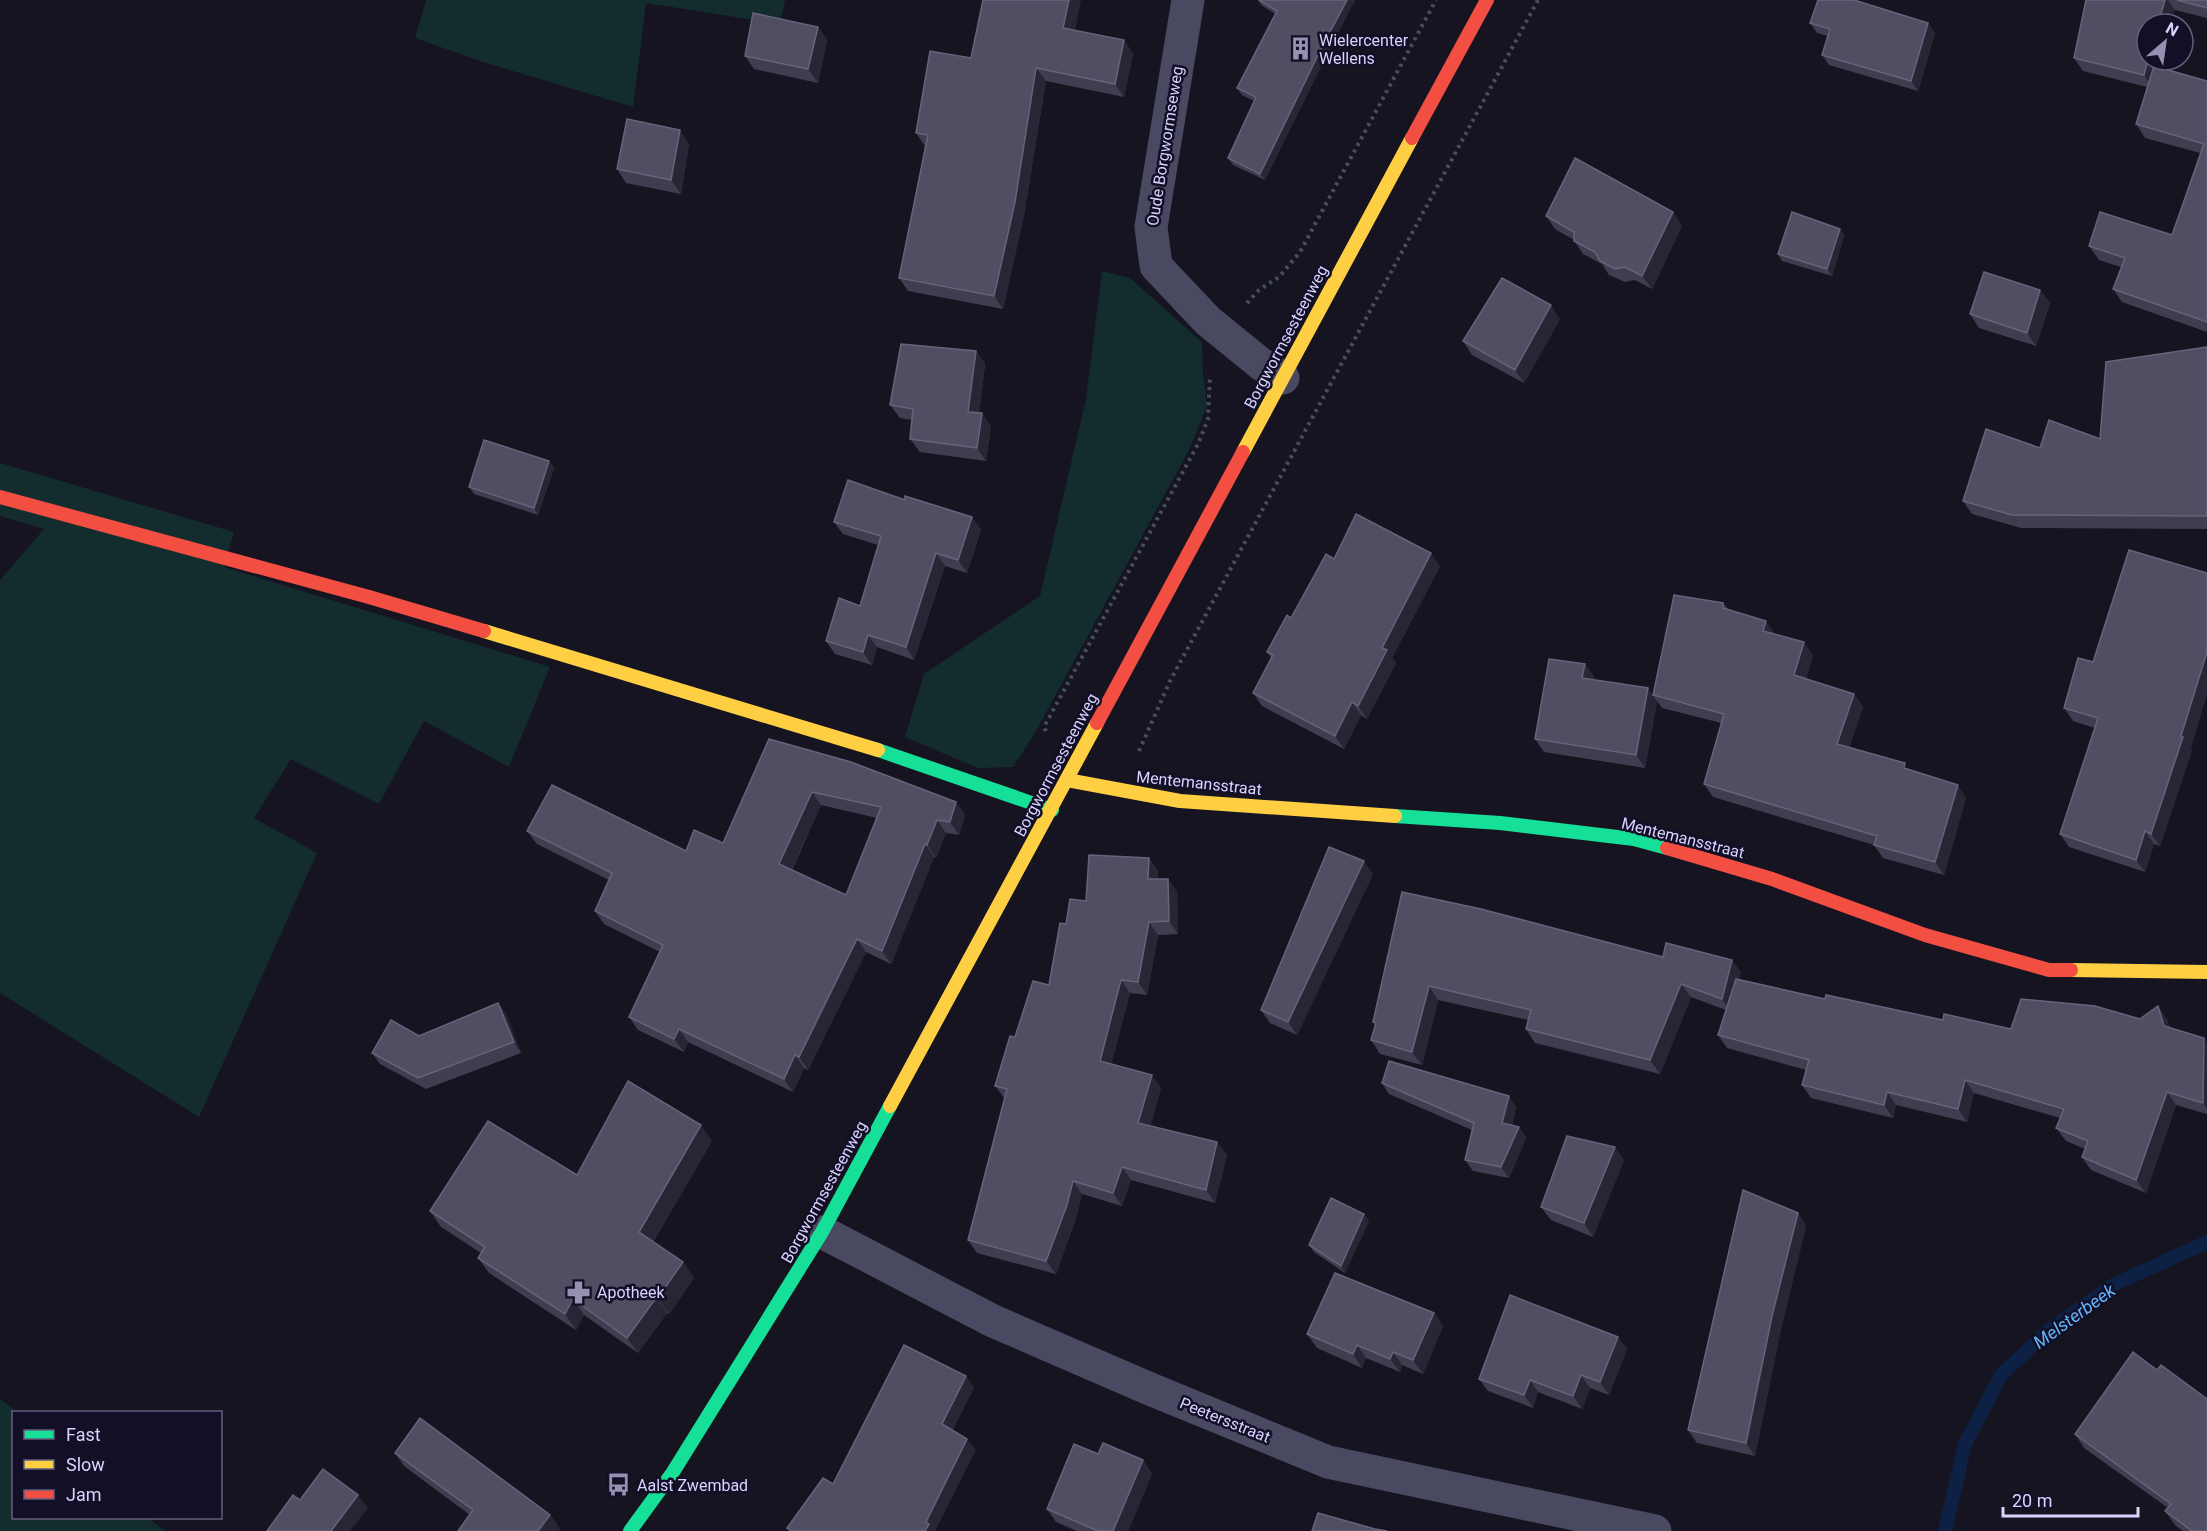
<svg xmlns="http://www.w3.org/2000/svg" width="2207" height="1531" viewBox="0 0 2207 1531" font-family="Roboto,sans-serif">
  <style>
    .green { fill: #132c2d }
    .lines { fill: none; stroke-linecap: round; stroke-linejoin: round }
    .stream { stroke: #0d2144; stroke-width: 14 }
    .path { stroke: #44505f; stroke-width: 4; stroke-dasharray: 3 4.5; stroke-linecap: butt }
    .street { stroke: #4a4962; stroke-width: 33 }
    .fast { stroke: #16e098; stroke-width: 14 }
    .slow { stroke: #ffcf43; stroke-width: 14 }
    .jam { stroke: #f24e42; stroke-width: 14 }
    .wall { fill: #403d50; fill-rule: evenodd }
    .shaded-wall { fill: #282635 }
    .building { fill: #504e63; stroke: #66637b; stroke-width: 1.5; fill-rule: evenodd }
    .labels { text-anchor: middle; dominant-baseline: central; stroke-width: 5; stroke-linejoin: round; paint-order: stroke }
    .poi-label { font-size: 16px; fill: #d9d4ff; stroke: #130f26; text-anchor: start }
    .street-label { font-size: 16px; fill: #d9d4ff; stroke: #130f26 }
    .water-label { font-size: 18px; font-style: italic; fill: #62b6ff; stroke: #130f26 }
  </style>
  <rect width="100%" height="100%" fill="#161421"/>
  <g class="green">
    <path d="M426 0H785L780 24 646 3 633 107 480 61 415 38Z"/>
    <path d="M1102 271 1130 278 1202 342 1203 373 1207 406 1189 450 1035 733 1013 767 978 768 905 737 924 674 1040 596 1086 399Z"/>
    <path d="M0 463 234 532 224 567 550 667 509 767 424 721 379 804 291 759 254 818 317 853 199 1117 0 993V580L44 529 0 516Z"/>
    <path d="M0 1399 17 1412H14V1518H148L165 1531H0Z"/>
  </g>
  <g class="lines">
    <path class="stream" d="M1945 1531 1965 1444 2001 1375 2049 1330 2115 1284 2207 1242"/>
    <g class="path">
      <path d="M1247 303 1259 290 1279 277 1300 252 1436 0"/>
      <path d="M1046 731 1044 727 1198 444 1208 419 1210 375"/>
      <path d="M1139 751 1170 681 1538 0"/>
    </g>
    <g class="street">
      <path d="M1188 0 1151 227 1156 266 1208 321 1261 364 1283 378"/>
      <path d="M822 1232 993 1321 1150 1389 1328 1462 1655 1531"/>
    </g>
    <g class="fast">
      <path d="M878 750 1052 810"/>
      <path d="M1395 816 1500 823 1634 839 1667 848"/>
      <path d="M630 1531 673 1472 822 1232 890 1106"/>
    </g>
    <g class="slow">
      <path d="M1243 452 1412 138"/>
      <path d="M484 631 878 750"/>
      <path d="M1067 780 1180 801 1395 816"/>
      <path d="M2071 970 2207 972"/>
      <path d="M890 1106 1097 723"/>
    </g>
    <g class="jam">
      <path d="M1412 138 1487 0"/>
      <path d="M0 497 369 597 484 631"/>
      <path d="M1097 723 1243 452"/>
      <path d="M1667 848 1772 879 1925 935 2049 970H2071"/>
    </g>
  </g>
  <g class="wall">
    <path d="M1258 0H1355L1327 54 1265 180 1233 165 1228 158 1254 101 1242 95 1237 88 1275 14 1261 5Z"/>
    <path d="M2086 0H2207V18L2175 10 2147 60H2161L2159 67 2207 81V332L2122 302 2113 289 2121 267 2099 260 2089 246 2172 235 2200 153 2145 138 2136 124 2147 87 2083 71 2074 58Z"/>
    <path d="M1810 23H1928L1935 33 1918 91 1829 65 1822 55 1828 36 1817 33Z"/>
    <path d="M818 27 827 40 818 83 754 69 745 56Z"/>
    <path d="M1075 30 1133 53 1124 97 1046 81 1024 215 1003 309 908 291 899 278 925 146 916 133 971 58Z"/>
    <path d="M689 144 681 194 626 183 617 169Z"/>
    <path d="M1673 212 1682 226 1652 289 1635 280 1625 282 1609 275 1602 264 1583 254 1574 240 1555 229 1546 216Z"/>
    <path d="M1840 229 1844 236 1832 276 1782 261 1778 254Z"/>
    <path d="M2040 290 2050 303 2036 346 1979 328 1970 314Z"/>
    <path d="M1560 319 1524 383 1472 355 1463 341Z"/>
    <path d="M2207 347V529L2021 528 1972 514 1963 501 2040 448 2100 439Z"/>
    <path d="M976 351 985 364 979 413H982L991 427 986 461 920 452 910 439 912 420 900 418 890 405Z"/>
    <path d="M549 461 554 468 538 515 474 494 469 487Z"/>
    <path d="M905 500 972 517 981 530 967 573 945 566 914 660 877 647 872 665 835 654 826 641 860 606 878 545 843 534 834 522Z"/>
    <path d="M1334 559 1440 566 1392 658 1396 663 1367 719 1361 715 1344 749 1262 706 1253 693 1271 658 1267 652Z"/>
    <path d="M1723 603 1728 609 1813 655 1806 679 1854 694 1863 707 1849 748 1909 770 1966 798 1944 875 1883 858 1874 845 1713 797 1704 784 1721 723 1662 708 1657 701 1645 768 1544 752 1535 739 1585 664 1594 677 1593 680 1653 695Z"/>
    <path d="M2078 658 2192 750 2160 846 2154 844 2145 872 2069 847 2060 834 2095 728 2073 721 2064 708Z"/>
    <path d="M769 739 956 802 965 815 959 835 946 833 936 858 934 857 891 964 866 952 808 1070 804 1068 793 1092 688 1042 684 1052 638 1030 629 1017 660 952 604 924 595 911 609 880 537 844 527 831 686 851 723 843ZM821 805 877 818 846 895 792 870Z"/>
    <path d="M1149 858 1158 871 1157 879H1168L1177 892 1178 934 1158 935 1147 995 1130 993 1111 1064 1161 1088 1150 1126 1227 1155 1215 1203 1131 1180 1122 1206 1082 1194 1076 1218 1056 1274 977 1253 968 1240 1005 1099 995 1086 1015 1037 1049 985 1066 924 1086 901Z"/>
    <path d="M1373 874 1297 1035 1270 1023 1261 1010Z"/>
    <path d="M1402 892 1663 957 1732 960 1741 973 1739 979 1825 999 1943 1020 2011 1029 2140 1019H2167L2170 1028 2207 1043V1114L2176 1105 2146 1193 2091 1170 2082 1157 2085 1149 2066 1141 2056 1128 2060 1118 1974 1093 1967 1122 1896 1105 1893 1118 1811 1098 1802 1085 1806 1070 1727 1048 1718 1035 1726 1010 1691 997 1660 1074 1535 1043 1526 1029 1528 1020 1438 1000 1422 1065 1380 1054 1371 1040 1376 1026 1373 1022Z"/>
    <path d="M498 1003 506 1014 521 1053 426 1089 380 1064 372 1053 419 1036Z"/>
    <path d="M1382 1083 1509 1096 1516 1107 1512 1125 1519 1127 1526 1138 1509 1178 1473 1171 1465 1160 1472 1130 1389 1094Z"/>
    <path d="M712 1141 653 1242 683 1262 694 1278 669 1314 667 1313 638 1353 584 1315 576 1330 489 1273 478 1258 481 1253 441 1227 430 1211 577 1175Z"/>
    <path d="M1624 1160 1593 1237 1551 1220 1541 1207Z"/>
    <path d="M1798 1213 1806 1226 1781 1329 1755 1456 1697 1443 1688 1430Z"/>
    <path d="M1364 1214 1369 1221 1345 1273 1314 1252 1309 1245Z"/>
    <path d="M1434 1313 1443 1326 1423 1374 1402 1365 1400 1372 1366 1358 1362 1368 1317 1348 1307 1334Z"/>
    <path d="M1618 1337 1627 1349 1609 1395 1590 1388 1582 1409 1538 1392 1533 1408 1488 1391 1479 1379Z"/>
    <path d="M2133 1352 2207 1531H2183L2175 1525 2165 1511 2168 1508 2084 1448 2075 1434Z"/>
    <path d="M395 1453 550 1515 560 1529 470 1515 404 1466Z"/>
    <path d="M1098 1454 1143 1460 1152 1474 1128 1531H1077L1056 1522 1047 1509Z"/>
  </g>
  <g class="shaded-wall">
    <path d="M1069 0H1081L1073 41 1063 28Z"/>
    <path d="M1347 0H1355L1327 54 1265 180 1260 174 1322 47Z"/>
    <path d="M2165 0H2168L2175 10 2171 24H2158Z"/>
    <path d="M1928 23 1935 33 1918 91 1911 81Z"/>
    <path d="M818 27 827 40 818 83 808 69Z"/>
    <path d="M1124 40 1133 53 1124 97 1115 84Z"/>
    <path d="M2148 60H2161L2153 88 2144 75Z"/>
    <path d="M1036 68 1046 81 1024 215 1003 309 994 296Z"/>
    <path d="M680 130 689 144 681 194 671 180Z"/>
    <path d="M1673 212 1682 226 1652 289 1642 276Z"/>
    <path d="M1840 229 1844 236 1832 276 1827 269Z"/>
    <path d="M2040 290 2050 303 2036 346 2027 333Z"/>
    <path d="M1551 305 1560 319 1524 383 1515 370Z"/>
    <path d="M976 351 985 364 978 425 968 412Z"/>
    <path d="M982 413 991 427 986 461 977 448Z"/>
    <path d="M549 461 554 468 538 515 534 508Z"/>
    <path d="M972 517 981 530 967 573 958 560Z"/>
    <path d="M936 553 945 566 914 660 906 647Z"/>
    <path d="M1431 553 1440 566 1392 658 1396 663 1367 719 1358 706 1382 648Z"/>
    <path d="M1766 621 1775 634 1763 631Z"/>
    <path d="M868 635 877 647 872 665 863 652Z"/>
    <path d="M1804 642 1813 655 1803 688 1794 675Z"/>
    <path d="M2207 652V695L2191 748 2192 750 2160 846 2151 834Z"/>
    <path d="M1585 664 1594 677 1591 691 1582 678Z"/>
    <path d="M1648 688 1657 701 1645 768 1636 755Z"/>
    <path d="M1854 694 1863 707 1846 757 1837 744Z"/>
    <path d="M1352 702 1361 715 1344 749 1335 736Z"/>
    <path d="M1958 785 1966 798 1944 875 1935 862Z"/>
    <path d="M812 792 821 805 788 877 779 864Z"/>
    <path d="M956 802 965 815 959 835 950 822Z"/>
    <path d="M937 820 946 833 936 858 927 845Z"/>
    <path d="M2145 831 2154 844 2145 872 2136 860Z"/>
    <path d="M925 844 934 857 891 964 882 951Z"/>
    <path d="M1149 858 1158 871 1157 892 1148 879Z"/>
    <path d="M1364 861 1373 874 1297 1035 1288 1022Z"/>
    <path d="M1168 879 1177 892 1178 934 1169 921Z"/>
    <path d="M1149 922 1158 935 1147 995 1138 982Z"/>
    <path d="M857 939 866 952 808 1070 799 1057Z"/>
    <path d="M1732 960 1741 973 1731 1012 1722 999Z"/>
    <path d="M1121 980 1130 993 1109 1074 1100 1061Z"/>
    <path d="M1681 984 1691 997 1660 1074 1650 1060Z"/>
    <path d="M1429 986 1438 1000 1422 1065 1412 1052Z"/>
    <path d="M498 1003 506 1014 521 1053 514 1042Z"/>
    <path d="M2158 1006 2167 1019 2174 1039 2164 1026Z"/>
    <path d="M679 1029 688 1042 684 1052 674 1039Z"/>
    <path d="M2204 1038 2207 1043V1109L2203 1103Z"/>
    <path d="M795 1055 804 1068 793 1092 784 1079Z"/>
    <path d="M1152 1075 1161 1088 1148 1136 1138 1123Z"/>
    <path d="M1965 1080 1974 1093 1967 1122 1958 1109Z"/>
    <path d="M1887 1092 1896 1105 1893 1118 1884 1105Z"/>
    <path d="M2167 1092 2176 1105 2146 1193 2136 1180Z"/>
    <path d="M1509 1096 1516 1107 1509 1134 1502 1123Z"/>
    <path d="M701 1125 712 1141 650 1248 639 1232Z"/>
    <path d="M1519 1127 1526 1138 1509 1178 1501 1167Z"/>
    <path d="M1217 1142 1227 1155 1215 1203 1206 1190Z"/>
    <path d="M1615 1147 1624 1160 1593 1237 1584 1223Z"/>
    <path d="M1122 1167 1131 1180 1122 1206 1113 1193Z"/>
    <path d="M1073 1181 1082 1194 1076 1218 1056 1274 1046 1261Z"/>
    <path d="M1798 1213 1806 1226 1781 1329 1755 1456 1746 1443 1772 1316Z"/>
    <path d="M1364 1214 1369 1221 1345 1273 1341 1266Z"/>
    <path d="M683 1262 694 1278 669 1314 657 1299Z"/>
    <path d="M656 1298 667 1313 638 1353 627 1338Z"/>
    <path d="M573 1299 584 1315 576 1330 565 1314Z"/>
    <path d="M1434 1313 1443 1326 1423 1374 1413 1360Z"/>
    <path d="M1618 1337 1627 1349 1609 1395 1600 1382Z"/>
    <path d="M1357 1345 1366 1358 1362 1368 1353 1354Z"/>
    <path d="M1393 1352 1402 1365 1400 1372 1390 1359Z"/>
    <path d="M1581 1375 1590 1388 1582 1409 1573 1396Z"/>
    <path d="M966 1376 974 1388 950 1436 942 1424Z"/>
    <path d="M1530 1380 1538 1392 1533 1408 1524 1395Z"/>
    <path d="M967 1439 976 1450 935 1531H925L926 1522Z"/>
    <path d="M1143 1460 1152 1474 1128 1531H1113Z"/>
    <path d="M358 1495 368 1508 350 1531H331Z"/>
    <path d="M550 1515 560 1529 558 1531H538Z"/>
  </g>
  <g class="building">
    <path d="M983 0H1069L1063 28 1124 40 1115 84 1036 68 1015 202 994 296 899 278 928 135 916 133 930 51 971 58Z"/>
    <path d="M1259 0H1347L1322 47 1260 174 1228 158 1256 97 1237 88 1277 11Z"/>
    <path d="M1818 0H1854L1928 23 1911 81 1822 55 1830 29 1810 23Z"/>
    <path d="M2086 0H2165L2158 24H2147V60H2148L2144 75 2074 58Z"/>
    <path d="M2177 0H2207V8Z"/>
    <path d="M753 13 818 27 808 69 745 56Z"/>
    <path d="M2154 66 2207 81V322L2113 289 2125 258 2089 246 2100 212 2172 235 2204 144 2136 124Z"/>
    <path d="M627 119 680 130 671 180 617 169Z"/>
    <path d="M1575 158 1673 212 1642 276 1625 267 1615 269 1600 261 1595 252 1574 241V232L1546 216Z"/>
    <path d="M1792 212 1840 229 1827 269 1778 254Z"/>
    <path d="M1984 272 2040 290 2027 333 1970 314Z"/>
    <path d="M1502 278 1551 305 1515 370 1463 341Z"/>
    <path d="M901 344 976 351 968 412 982 413 977 448 910 439 913 409 890 405Z"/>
    <path d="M2207 347V516L2012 515 1963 501 1986 429 2040 448 2049 420 2100 439 2106 362Z"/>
    <path d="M484 440 549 461 534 508 469 487Z"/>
    <path d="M848 480 905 500V496L972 517 958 560 936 553 906 647 868 635 863 652 826 641 839 598 860 606 881 536 834 522Z"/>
    <path d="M1356 514 1431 553 1382 648 1387 650 1358 706 1352 702 1335 736 1253 693 1273 655 1267 652 1287 615 1291 618 1326 554 1334 559Z"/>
    <path d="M2129 550 2207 573V652L2181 736 2183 737 2151 834 2145 831 2136 860 2060 834 2098 718 2064 708 2078 658 2093 662Z"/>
    <path d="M1674 595 1723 603V608L1766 621 1763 631 1804 642 1794 675 1854 694 1837 744 1905 763 1904 768 1958 785 1935 862 1874 845 1877 836 1704 784 1724 714 1653 695Z"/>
    <path d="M1549 659 1585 664 1582 678 1648 688 1636 755 1535 739Z"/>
    <path d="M769 739 851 762 956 802 950 822 937 820 927 845 925 844 882 951 857 939 799 1057 795 1055 784 1079 679 1029 674 1039 629 1017 663 945 595 911 612 873 527 831 552 785 686 851 694 830 723 843ZM812 792 881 807 846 895 779 864Z"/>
    <path d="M1329 847 1364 861 1288 1022 1261 1010Z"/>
    <path d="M1089 855 1149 858 1148 879H1168L1169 921 1149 922 1138 982 1121 980 1100 1061 1152 1075 1138 1123 1217 1142 1206 1190 1122 1167 1113 1193 1073 1181 1067 1205 1046 1261 968 1240 1007 1089 995 1086 1010 1036 1015 1037 1033 981 1049 985 1060 923 1066 924 1070 899 1086 901Z"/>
    <path d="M1402 892 1481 909 1663 957 1666 943 1732 960 1722 999 1681 984 1650 1060 1526 1029 1531 1010 1429 986 1412 1052 1371 1040 1376 1023 1373 1022Z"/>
    <path d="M1736 979 1825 999 1826 995 1943 1020 1944 1014 2011 1029 2021 999 2095 1006 2140 1019 2158 1006 2164 1026 2204 1038 2203 1103 2167 1092 2136 1180 2082 1157 2088 1141 2056 1128 2064 1109 1965 1080 1958 1109 1887 1092 1884 1105 1802 1085 1809 1060 1718 1035Z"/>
    <path d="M498 1003 514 1042 418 1078 372 1053 391 1020 419 1036Z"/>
    <path d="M1389 1061 1509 1096 1502 1123 1519 1127 1501 1167 1465 1160 1474 1123 1382 1083Z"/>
    <path d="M628 1081 701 1125 639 1232 683 1262 657 1299 656 1298 627 1338 573 1299 565 1314 478 1258 485 1247 430 1211 488 1121 577 1175Z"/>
    <path d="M1567 1136 1615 1147 1584 1223 1541 1207Z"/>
    <path d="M1743 1190 1798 1213 1772 1316 1746 1443 1688 1430Z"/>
    <path d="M1331 1198 1364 1214 1341 1266 1309 1245Z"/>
    <path d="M1335 1273 1434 1313 1413 1360 1393 1352 1390 1359 1357 1345 1353 1354 1307 1334Z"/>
    <path d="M1510 1295 1618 1337 1600 1382 1581 1375 1573 1396 1530 1380 1524 1395 1479 1379Z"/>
    <path d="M904 1345 966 1376 942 1424 967 1439 926 1522 929 1524 925 1531H791L787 1528 823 1478 833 1484Z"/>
    <path d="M2133 1352 2157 1370 2161 1365 2207 1399V1531H2192L2165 1511 2171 1504 2075 1434Z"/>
    <path d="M420 1418 550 1515 538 1531H458L473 1510 395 1453Z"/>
    <path d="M1103 1443 1143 1460 1113 1531H1098L1047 1509 1074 1444 1098 1454Z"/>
    <path d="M323 1469 358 1495 331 1531H267L293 1495 300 1500Z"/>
    <path d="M1318 1513 1375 1529 1387 1531H1312Z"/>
  </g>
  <defs>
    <symbol id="building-bare" viewBox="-9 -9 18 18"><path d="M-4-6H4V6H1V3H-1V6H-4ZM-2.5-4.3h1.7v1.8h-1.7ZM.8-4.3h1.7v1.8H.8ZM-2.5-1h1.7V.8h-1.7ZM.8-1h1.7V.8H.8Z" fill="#9591b1" stroke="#130f26" stroke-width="2.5" paint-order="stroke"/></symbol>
    <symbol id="pharmacy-bare" viewBox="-9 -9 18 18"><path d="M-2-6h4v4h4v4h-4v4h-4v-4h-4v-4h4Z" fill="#9591b1" stroke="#130f26" stroke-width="2.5" paint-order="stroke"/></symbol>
    <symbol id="bus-bare" viewBox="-9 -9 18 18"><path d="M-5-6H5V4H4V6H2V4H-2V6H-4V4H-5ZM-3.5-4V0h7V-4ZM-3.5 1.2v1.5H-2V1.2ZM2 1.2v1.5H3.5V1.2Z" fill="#9591b1" stroke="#130f26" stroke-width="2.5" paint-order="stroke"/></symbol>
  </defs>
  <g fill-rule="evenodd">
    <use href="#building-bare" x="1284" y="32" width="33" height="33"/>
    <use href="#pharmacy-bare" x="562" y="1276" width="33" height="33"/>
    <use href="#bus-bare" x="602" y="1468" width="33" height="33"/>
  </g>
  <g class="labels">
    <g class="poi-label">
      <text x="1319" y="40">Wielercenter<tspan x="1319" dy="18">Wellens</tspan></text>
      <text x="597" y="1292">Apotheek</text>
      <text x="637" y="1485">Aalst Zwembad</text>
    </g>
    <g class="street-label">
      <text transform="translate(1165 146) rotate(-81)">Oude Borgwormseweg</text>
      <text transform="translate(1286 337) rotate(-62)">Borgwormsesteenweg</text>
      <text transform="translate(1056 765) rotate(-62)">Borgwormsesteenweg</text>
      <text transform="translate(1199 783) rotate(6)">Mentemansstraat</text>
      <text transform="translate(1683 838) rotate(14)">Mentemansstraat</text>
      <text transform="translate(824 1192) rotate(-61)">Borgwormsesteenweg</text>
      <text transform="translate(1225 1420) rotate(22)">Peetersstraat</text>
    </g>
    <g class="water-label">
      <text transform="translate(2074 1316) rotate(-36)">Melsterbeek</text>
    </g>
  </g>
  <rect x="12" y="1411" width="210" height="108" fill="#130f26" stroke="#625e7d" stroke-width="1.5"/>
  <rect x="24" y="1430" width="30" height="9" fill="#16e098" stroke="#625e7d" stroke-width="1.5"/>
  <text x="66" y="1441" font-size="18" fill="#d9d4ff">Fast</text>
  <rect x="24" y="1460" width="30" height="9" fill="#ffcf43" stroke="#625e7d" stroke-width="1.5"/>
  <text x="66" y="1471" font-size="18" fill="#d9d4ff">Slow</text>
  <rect x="24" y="1490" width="30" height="9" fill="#f24e42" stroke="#625e7d" stroke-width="1.5"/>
  <text x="66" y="1501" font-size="18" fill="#d9d4ff">Jam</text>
  <g transform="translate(2165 42) rotate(29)"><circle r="28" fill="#130f26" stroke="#625e7d" stroke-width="1.5"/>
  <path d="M0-4.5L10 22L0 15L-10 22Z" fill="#9591b1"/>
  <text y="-9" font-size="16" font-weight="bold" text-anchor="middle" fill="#d9d4ff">N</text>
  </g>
  <path d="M2003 1507v9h135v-9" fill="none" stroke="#d9d4ff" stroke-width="3"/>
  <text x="2012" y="1507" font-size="18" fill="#d9d4ff" stroke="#130f26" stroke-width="4.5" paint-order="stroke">20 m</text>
</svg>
